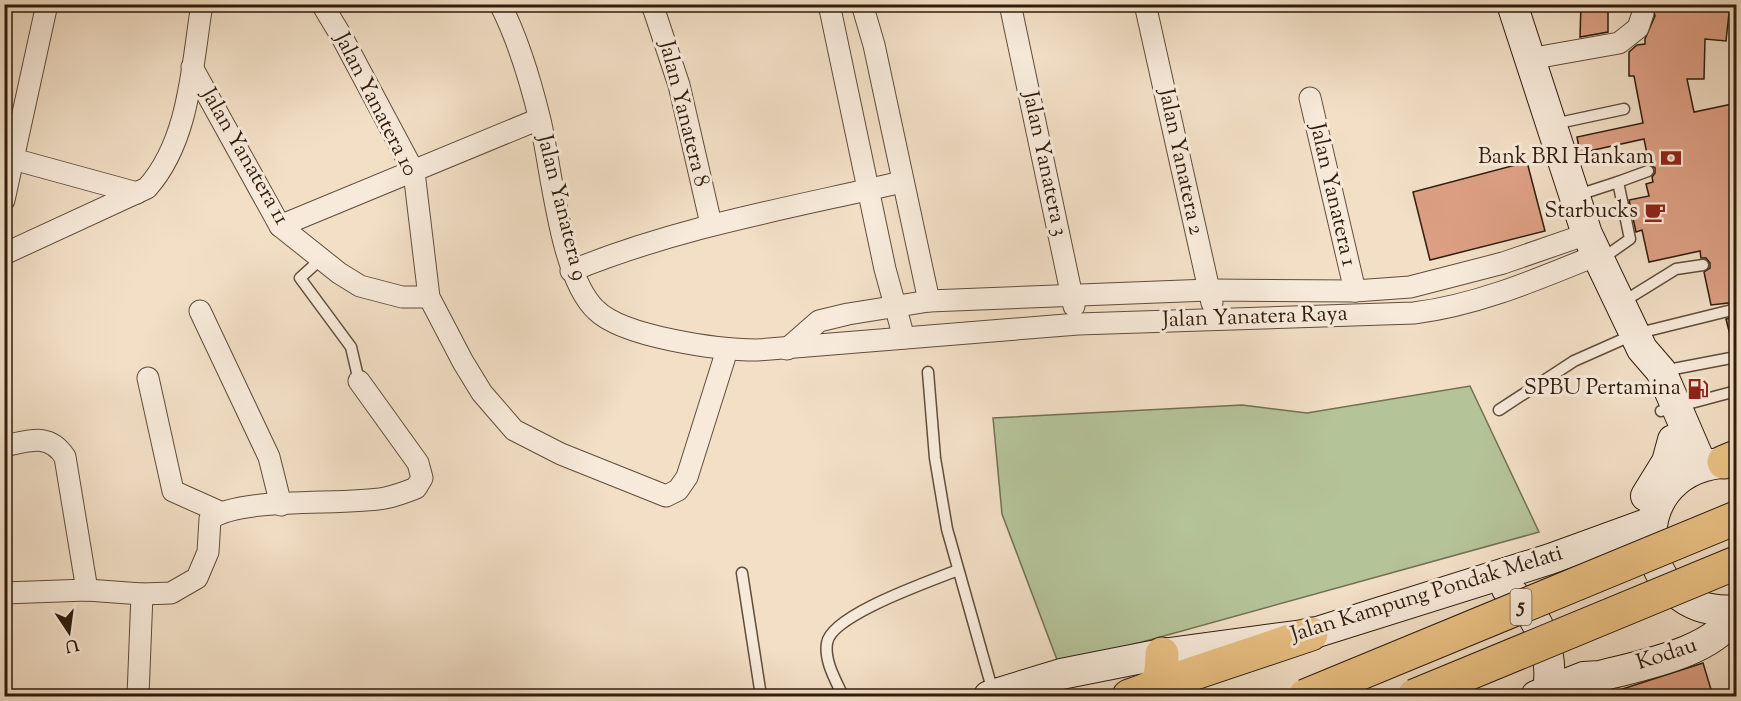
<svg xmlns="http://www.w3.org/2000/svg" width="1741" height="701" viewBox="0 0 1741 701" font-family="'Sorts Mill Goudy',serif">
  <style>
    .green { fill: #b5c399; stroke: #727053; stroke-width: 1.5 }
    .building { fill: #dd9f84; stroke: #2f1c0d; stroke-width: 1.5 }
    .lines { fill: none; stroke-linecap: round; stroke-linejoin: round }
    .lane-casing { stroke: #604d3b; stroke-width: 13 }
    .street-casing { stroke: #604d3b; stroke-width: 23 }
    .secondary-casing { stroke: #2f1c0d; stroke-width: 32 }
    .highway-casing { stroke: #2f1c0d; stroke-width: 35 }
    .lane { stroke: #f7eada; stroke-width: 10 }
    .street { stroke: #f7eada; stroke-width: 21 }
    .secondary { stroke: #f7eada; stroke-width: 30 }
    .highway { stroke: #e9c083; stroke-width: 33 }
    .highway-bridge-casing { stroke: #2f1c0d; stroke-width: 35; stroke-linecap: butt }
    .highway-bridge { stroke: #e9c083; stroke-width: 33 }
    .labels { text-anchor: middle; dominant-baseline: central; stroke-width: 6; stroke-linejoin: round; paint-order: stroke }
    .shield { fill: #f7eada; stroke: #6b5a4a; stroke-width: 1.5 }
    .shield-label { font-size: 21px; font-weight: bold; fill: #2f1c0d }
    .street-label { font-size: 22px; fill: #2f1c0d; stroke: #f7eada }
    .poi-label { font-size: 22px; fill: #2f1c0d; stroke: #f7eada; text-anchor: end }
  </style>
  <rect width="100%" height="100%" fill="#f2dfc6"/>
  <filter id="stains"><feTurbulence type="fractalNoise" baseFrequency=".00333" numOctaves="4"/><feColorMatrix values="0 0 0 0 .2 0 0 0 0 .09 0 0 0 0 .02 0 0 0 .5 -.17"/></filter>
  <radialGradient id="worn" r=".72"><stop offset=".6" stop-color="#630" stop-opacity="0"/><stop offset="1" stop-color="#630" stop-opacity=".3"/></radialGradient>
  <path class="green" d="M1470 386 1539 532 1059 665 1002 514 993 418 1242 405 1307 413Z"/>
  <g class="building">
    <path d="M1581 4H1608V32L1580 37Z"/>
    <path d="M1652 4H1730L1726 41 1705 39 1704 79H1687L1694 112 1737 103V302L1711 305 1704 272 1710 268V263L1706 258H1701L1700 251 1649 262 1642 230 1636 232 1629 200 1649 196 1646 184 1653 182 1652 177 1655 173V168L1649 164 1644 139 1580 153 1577 137 1643 123 1634 76H1629V52L1637 45 1645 44V39L1655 16Z"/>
    <path d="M1527 162 1545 231 1430 260 1413 192Z"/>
    <path d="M1737 317V335H1730L1726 319Z"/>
    <path d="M1703 663 1713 696H1613V692Z"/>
  </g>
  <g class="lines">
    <defs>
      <g id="lane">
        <path d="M1554 124 1624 109"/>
        <path d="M1618 182 1648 171"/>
        <path d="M1575 196 1618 182 1630 239 1600 260"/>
        <path d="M321 259 300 278 351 347 359 381"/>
        <path d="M1621 303 1676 269 1703 265"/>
        <path d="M1663 371 1736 357"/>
        <path d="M928 372 935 458 947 529 993 692"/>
        <path d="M1499 410 1574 361 1635 334 1736 309"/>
        <path d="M1661 411 1736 391"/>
        <path d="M742 573 761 696"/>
        <path d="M1601 677 1606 696"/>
        <path d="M843 696C836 681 824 661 827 643 831 615 931 581 958 570"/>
      </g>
      <g id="street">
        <path d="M322 4 343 39 414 172 429 297 463 362 482 393 514 430 561 454 666 496 678 490 687 477 727 350"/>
        <path d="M500 4C518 39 531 83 540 120 552 171 560 276 596 310 623 337 719 350 757 350L1078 324 1414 313C1478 305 1538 279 1597 255"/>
        <path d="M652 4 679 85 711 224"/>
        <path d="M829 4 885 269 904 338"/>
        <path d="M862 4 874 45 929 301"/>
        <path d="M1010 4 1074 306"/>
        <path d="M1145 4 1212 303"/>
        <path d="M1529 59 1619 43 1638 28 1643 13"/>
        <path d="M192 67 280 226 339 273 360 286 402 297H429"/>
        <path d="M1310 98 1355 291"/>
        <path d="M13 159 137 193"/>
        <path d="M4 200 47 4"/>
        <path d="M280 226 539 119"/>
        <path d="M4 254 147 188C190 140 192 65 202 4"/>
        <path d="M571 271C678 227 790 208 902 182"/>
        <path d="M200 311 269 457 281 505"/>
        <path d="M787 349 819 321 848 314 929 301 1209 290 1355 291 1410 287 1503 263 1587 234"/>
        <path d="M148 378 173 491 220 512"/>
        <path d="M4 446C29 441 49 432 65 457L87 590"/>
        <path d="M4 593 87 590 142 594 171 593 197 578 208 552 210 519C242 496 343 506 385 498 395 496 406 492 416 488L422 478 418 463 359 381"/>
        <path d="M138 696 142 594"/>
      </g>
      <g id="secondary">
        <path d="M1512 4 1587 234 1642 349 1661 371 1702 466"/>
        <path d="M1720 463C1619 475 1634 619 1736 610"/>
        <path d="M1646 496 1667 462 1673 440"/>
        <path d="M1507 589C1540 615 1554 650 1548 692"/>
        <path d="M989 696 1061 674 1162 654 1311 634 1550 559 1652 522"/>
        <path d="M1536 696 1584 677 1600 676C1638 666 1723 651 1735 610"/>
      </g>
      <g id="highway">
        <path d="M1724 462 1736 457"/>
        <path d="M1156 686 1311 634"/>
        <path d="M1129 696C1158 686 1161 686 1162 654"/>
      </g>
    </defs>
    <use href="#lane" class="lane-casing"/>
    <use href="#street" class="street-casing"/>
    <use href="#secondary" class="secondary-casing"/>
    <use href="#highway" class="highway-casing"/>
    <use href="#lane" class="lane"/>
    <use href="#street" class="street"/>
    <use href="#secondary" class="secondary"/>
    <use href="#highway" class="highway"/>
    <defs>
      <g id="highway-bridge">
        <path d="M1305 696 1736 518"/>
        <path d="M1414 696 1736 563"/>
      </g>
    </defs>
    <use href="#highway-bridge" class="highway-bridge-casing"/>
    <use href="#highway-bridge" class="highway-bridge"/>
  </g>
  <defs>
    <symbol id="bank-bare" viewBox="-9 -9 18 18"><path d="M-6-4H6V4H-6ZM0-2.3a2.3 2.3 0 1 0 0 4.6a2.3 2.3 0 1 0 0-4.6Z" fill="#8f2418" stroke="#f7eada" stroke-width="2.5" paint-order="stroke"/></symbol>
    <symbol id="cafe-bare" viewBox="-9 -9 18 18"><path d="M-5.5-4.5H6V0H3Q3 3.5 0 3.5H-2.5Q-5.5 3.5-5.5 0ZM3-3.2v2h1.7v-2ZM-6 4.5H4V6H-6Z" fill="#8f2418" stroke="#f7eada" stroke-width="2.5" paint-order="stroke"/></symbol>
    <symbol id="fuel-bare" viewBox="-9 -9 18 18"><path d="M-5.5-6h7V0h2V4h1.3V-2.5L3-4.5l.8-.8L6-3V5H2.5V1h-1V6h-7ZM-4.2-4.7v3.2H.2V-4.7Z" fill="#8f2418" stroke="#f7eada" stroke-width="2.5" paint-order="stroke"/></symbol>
  </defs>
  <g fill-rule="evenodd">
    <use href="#bank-bare" x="1656" y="143" width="30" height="30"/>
    <use href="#cafe-bare" x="1640" y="197" width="30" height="30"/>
    <use href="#fuel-bare" x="1683" y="374" width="30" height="30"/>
  </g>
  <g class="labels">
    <rect class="shield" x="1510.5" y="589" width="21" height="36" rx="4.5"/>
    <g class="shield-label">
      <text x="1521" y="607">5</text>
    </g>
    <g class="street-label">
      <text transform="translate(375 105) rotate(63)">Jalan Yanatera 10</text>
      <text transform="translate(683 114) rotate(76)">Jalan Yanatera 8</text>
      <text transform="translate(244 157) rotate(60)">Jalan Yanatera 11</text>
      <text transform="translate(1180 162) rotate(78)">Jalan Yanatera 2</text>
      <text transform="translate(1044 164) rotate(78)">Jalan Yanatera 3</text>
      <text transform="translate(1332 195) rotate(77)">Jalan Yanatera 1</text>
      <text transform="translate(561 208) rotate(76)">Jalan Yanatera 9</text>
      <text transform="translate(1255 318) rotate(-2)">Jalan Yanatera Raya</text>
      <text transform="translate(1427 595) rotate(-17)">Jalan Kampung Pondak Melati</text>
      <text transform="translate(1667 655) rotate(-18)">Kodau</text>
    </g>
    <g class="poi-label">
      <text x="1654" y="158">Bank BRI Hankam</text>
      <text x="1638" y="212">Starbucks</text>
      <text x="1681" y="389">SPBU Pertamina</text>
    </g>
  </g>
  <rect width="1741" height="701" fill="none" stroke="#f2dfc6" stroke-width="24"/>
  <rect x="6" y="6" width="1729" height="689" fill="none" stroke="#2f1c0d" stroke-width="3"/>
  <rect x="12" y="12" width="1717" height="677" fill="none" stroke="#2f1c0d" stroke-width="1.5"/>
  <g transform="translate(69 632) rotate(167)" stroke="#f7eada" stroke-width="4.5" paint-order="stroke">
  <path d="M0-4.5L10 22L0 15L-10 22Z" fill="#2f1c0d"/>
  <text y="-9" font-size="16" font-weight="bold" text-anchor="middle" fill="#2f1c0d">U</text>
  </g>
  <rect width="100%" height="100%" filter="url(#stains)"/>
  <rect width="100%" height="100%" fill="url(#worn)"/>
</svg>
